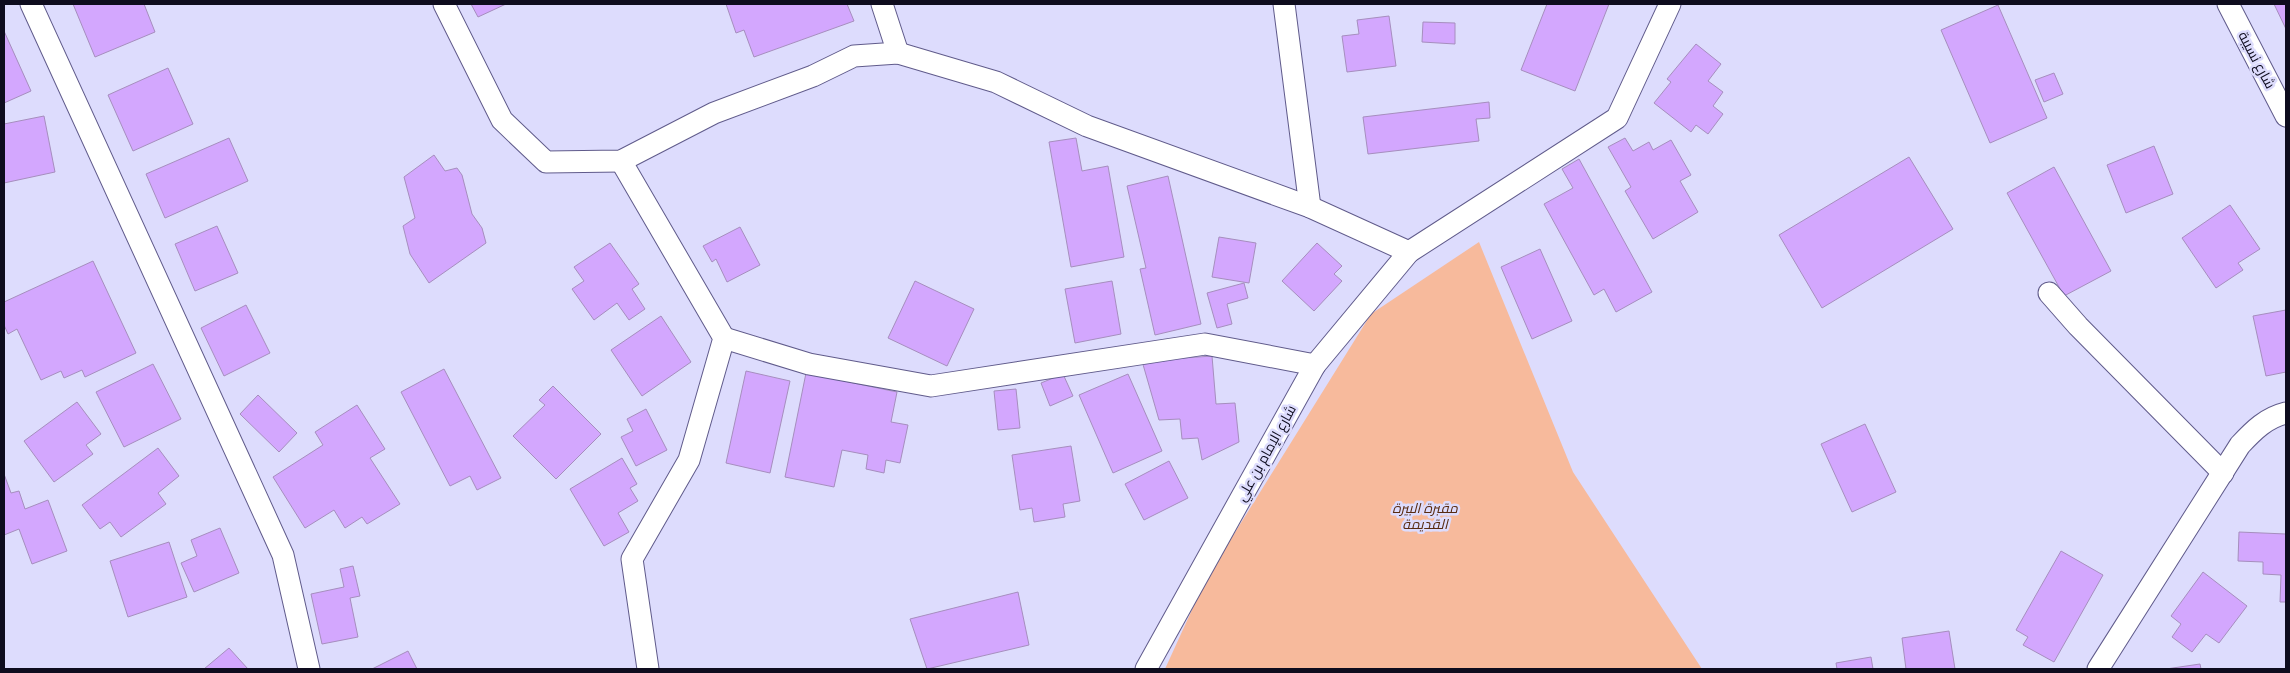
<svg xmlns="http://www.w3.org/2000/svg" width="2290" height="673" viewBox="0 0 2290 673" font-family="Georgia,Cairo,serif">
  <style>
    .green { fill: #f7ba9c }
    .building { fill: #d3a7fe; stroke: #a68ebe }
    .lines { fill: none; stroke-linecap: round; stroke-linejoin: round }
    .minor-casing { stroke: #605b8b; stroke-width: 23 }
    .minor { stroke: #fff; stroke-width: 21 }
    .labels { text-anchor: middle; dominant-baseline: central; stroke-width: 5; stroke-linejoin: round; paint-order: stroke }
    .street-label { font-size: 14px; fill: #0e0c1e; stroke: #dddcfd }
    .park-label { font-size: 14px; font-style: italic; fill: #582b11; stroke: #dddcfd }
  </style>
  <rect width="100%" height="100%" fill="#dddcfd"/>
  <path class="green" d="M1479 242 1573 472 1702 669H1165L1206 579 1371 314Z"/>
  <g class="building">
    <path d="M73 4H144L155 32 95 57Z"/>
    <path d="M471 4H506L478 17Z"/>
    <path d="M726 4H847L854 21 754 57 744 30 736 33Z"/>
    <path d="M1547 4H1609L1575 91 1521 70Z"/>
    <path d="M2274 4H2286V29Z"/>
    <path d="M1998 5 2047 118 1990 143 1941 30Z"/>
    <path d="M1389 16 1396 66 1347 72 1342 36 1359 34 1357 20Z"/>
    <path d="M1423 22 1455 23V44L1422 42Z"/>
    <path d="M4 31 31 91 4 103Z"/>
    <path d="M1696 44 1721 64 1708 81 1723 92 1713 106 1723 114 1708 134 1696 125 1691 132 1654 103 1671 82 1667 79Z"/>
    <path d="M168 68 193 124 133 151 108 95Z"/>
    <path d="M2054 73 2063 94 2044 102 2035 80Z"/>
    <path d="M1489 102 1490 118 1476 119 1479 141 1368 154 1363 117Z"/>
    <path d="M44 116 55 172 4 183V124Z"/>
    <path d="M229 138 248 181 165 218 146 174Z"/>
    <path d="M1076 138 1082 171 1108 166 1124 257 1071 267 1049 142Z"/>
    <path d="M1625 138 1633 151 1649 142 1653 150 1671 140 1691 175 1680 181 1698 212 1653 239 1625 191 1631 187 1608 147Z"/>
    <path d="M2154 146 2173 194 2126 213 2107 165Z"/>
    <path d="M434 155 445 171 457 168 462 175 472 214 482 228 486 243 429 283 410 254 403 226 415 218 404 177Z"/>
    <path d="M1909 157 1953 229 1822 308 1779 235Z"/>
    <path d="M1579 159 1652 292 1616 312 1604 289 1594 295 1544 204 1573 188 1562 169Z"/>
    <path d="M2054 167 2111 271 2064 296 2007 193Z"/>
    <path d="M1168 176 1201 324 1155 335 1140 269 1146 268 1127 186Z"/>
    <path d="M2230 205 2260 249 2238 263 2243 270 2216 288 2182 238Z"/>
    <path d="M217 226 238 273 195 291 175 244Z"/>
    <path d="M740 227 760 265 727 282 716 259 712 262 703 246Z"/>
    <path d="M1219 237 1256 243 1249 283 1212 277Z"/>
    <path d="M610 243 639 284 632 289 645 309 629 320 617 303 594 320 572 289 584 281 574 267Z"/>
    <path d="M1317 243 1342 266 1334 274 1342 281 1314 311 1282 281Z"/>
    <path d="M1540 249 1572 321 1532 339 1501 267Z"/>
    <path d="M93 261 136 353 85 377 82 370 64 378 61 371 41 380 17 329 8 334 4 325V302Z"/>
    <path d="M915 281 974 309 947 366 888 338Z"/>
    <path d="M1112 281 1121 334 1075 343 1065 289Z"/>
    <path d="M1244 283 1248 298 1227 304 1232 324 1217 328 1207 293Z"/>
    <path d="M246 305 270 353 224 376 201 328Z"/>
    <path d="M2286 310V372L2266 376 2253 316Z"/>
    <path d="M661 316 691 362 642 396 611 350Z"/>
    <path d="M1212 356 1216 404 1235 403 1239 442 1202 460 1198 438 1182 439 1180 419 1159 420 1142 361Z"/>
    <path d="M153 364 181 419 124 447 96 392Z"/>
    <path d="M444 369 501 478 477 490 470 476 450 486 401 392Z"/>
    <path d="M746 371 790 381 770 473 726 463Z"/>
    <path d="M806 373 897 392 891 422 908 425 900 463 886 460 884 473 866 469 868 455 842 450 834 487 785 477Z"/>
    <path d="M1063 374 1073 396 1050 406 1041 383Z"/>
    <path d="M1128 374 1162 451 1113 473 1079 395Z"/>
    <path d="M553 386 601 434 556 479 513 436 545 405 539 400Z"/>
    <path d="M1016 389 1020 428 998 430 994 391Z"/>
    <path d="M258 395 297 433 279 452 240 414Z"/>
    <path d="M77 402 101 434 86 445 93 454 54 482 24 441Z"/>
    <path d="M357 405 385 449 370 458 400 504 367 524 362 517 345 528 334 510 305 528 273 477 323 445 315 432Z"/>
    <path d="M646 409 667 450 636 466 621 437 633 431 627 419Z"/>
    <path d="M1865 424 1896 492 1852 512 1821 444Z"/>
    <path d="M1071 446 1080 501 1063 504 1065 517 1034 522 1032 508 1020 510 1012 455Z"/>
    <path d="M158 448 179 476 158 493 166 504 121 537 110 522 100 529 82 505Z"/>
    <path d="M622 458 637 484 630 488 638 501 618 513 629 532 604 546 570 489Z"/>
    <path d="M1169 461 1188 498 1144 520 1125 484Z"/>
    <path d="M4 474 11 493 19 491 25 509 48 500 67 551 32 564 19 529 4 535Z"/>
    <path d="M220 528 239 573 194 592 181 563 197 556 191 540Z"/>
    <path d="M2239 532 2286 534V602H2280L2281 575 2263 574V562L2238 561Z"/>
    <path d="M169 542 187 597 128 617 110 561Z"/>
    <path d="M2061 551 2103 575 2054 662 2023 645 2028 637 2016 630Z"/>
    <path d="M353 566 360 596 350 598 358 637 322 644 311 594 344 587 340 569Z"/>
    <path d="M2203 572 2247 606 2219 643 2206 634 2192 652 2172 637 2181 624 2171 616Z"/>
    <path d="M1018 592 1029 645 927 669 910 619Z"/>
    <path d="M1949 631 1955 669H1903H1906L1902 638Z"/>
    <path d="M229 648 248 669H204Z"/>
    <path d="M408 651 417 669H372Z"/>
    <path d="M1871 657 1873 669H1837L1836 663Z"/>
    <path d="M2200 664 2201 669H2166Z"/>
  </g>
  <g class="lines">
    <defs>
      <g id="minor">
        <path d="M31 4 283 555 309 669"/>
        <path d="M444 4 502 120 546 162 621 161 714 113 813 76 854 56 898 53 996 82 1087 126 1310 207 1409 252 1617 118 1670 4"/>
        <path d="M882 4 898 53"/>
        <path d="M1284 4 1310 207"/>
        <path d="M2228 4 2286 116"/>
        <path d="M621 161 724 338 689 460 632 559 648 669"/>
        <path d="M2049 293 2078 326 2223 473"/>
        <path d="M724 338 809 364 931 386 1205 344 1315 365"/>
        <path d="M1146 669 1315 365 1409 252"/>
        <path d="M2098 669 2240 445C2254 430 2266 418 2286 413"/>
      </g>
    </defs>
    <use href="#minor" class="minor-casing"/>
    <use href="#minor" class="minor"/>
  </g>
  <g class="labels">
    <g class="street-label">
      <text transform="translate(2257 60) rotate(62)">شارع نسيبة</text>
      <text transform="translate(1266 453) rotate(-61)">شارع الإمام بن علي</text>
    </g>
    <g class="park-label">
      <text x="1425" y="508">مقبرة البيرة<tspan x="1425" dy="16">القديمة</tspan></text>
    </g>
  </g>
  <rect width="2290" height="673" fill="none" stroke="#0e0c1e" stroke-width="10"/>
</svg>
